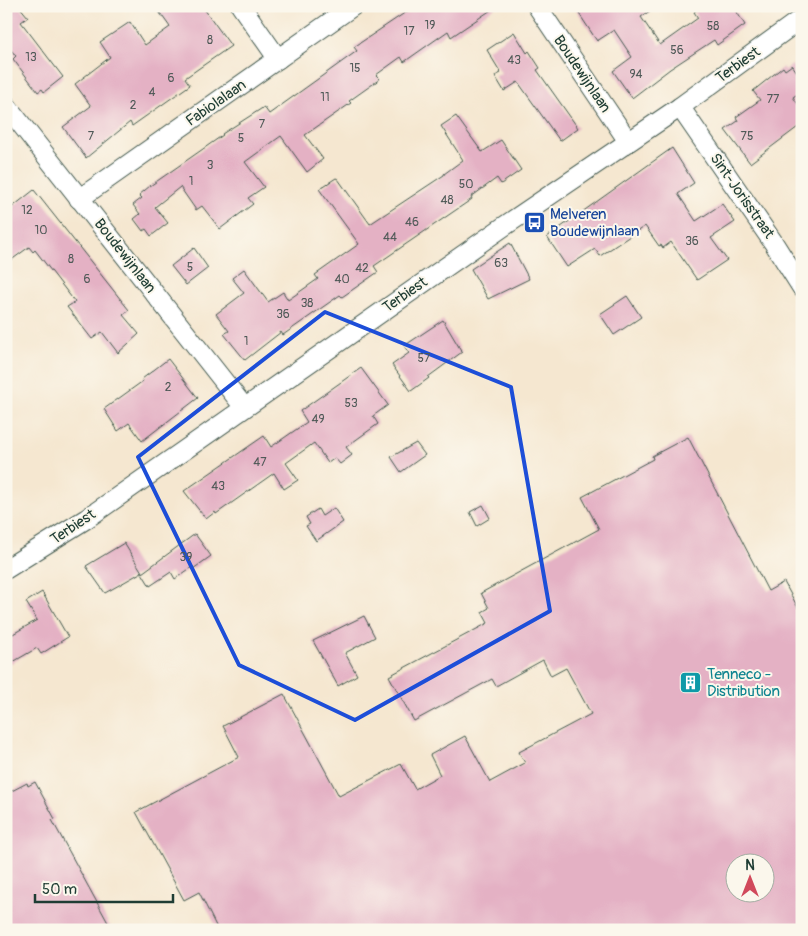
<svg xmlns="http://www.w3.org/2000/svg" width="808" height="936" viewBox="0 0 808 936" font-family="Pangolin,sans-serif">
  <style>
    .building { fill: #e4b1c4; fill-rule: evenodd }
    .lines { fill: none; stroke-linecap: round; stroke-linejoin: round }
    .minor-casing { stroke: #3f564b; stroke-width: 21 }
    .minor { stroke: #fff; stroke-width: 19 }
    .marked { fill: none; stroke: #1d4ed8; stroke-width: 4; stroke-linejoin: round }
    .labels { text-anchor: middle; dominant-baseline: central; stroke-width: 4; stroke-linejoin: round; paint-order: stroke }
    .number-label { font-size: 12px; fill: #505a58 }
    .street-label { font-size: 15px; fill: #1f3d34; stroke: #fbf7ec }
    .transit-label { font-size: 15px; fill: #164399; stroke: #fbf7ec; text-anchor: start }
    .culture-label { font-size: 15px; fill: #0d838f; stroke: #fbf7ec; text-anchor: start }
  </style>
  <rect width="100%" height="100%" fill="#fbf7ec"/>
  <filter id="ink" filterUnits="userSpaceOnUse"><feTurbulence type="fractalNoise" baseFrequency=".02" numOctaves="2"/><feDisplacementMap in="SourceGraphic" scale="10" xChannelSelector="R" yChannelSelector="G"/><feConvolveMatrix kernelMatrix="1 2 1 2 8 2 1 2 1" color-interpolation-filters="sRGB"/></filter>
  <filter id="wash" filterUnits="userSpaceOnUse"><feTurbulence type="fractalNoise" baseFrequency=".0096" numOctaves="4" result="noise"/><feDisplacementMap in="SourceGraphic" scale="20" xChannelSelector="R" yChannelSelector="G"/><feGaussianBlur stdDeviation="1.12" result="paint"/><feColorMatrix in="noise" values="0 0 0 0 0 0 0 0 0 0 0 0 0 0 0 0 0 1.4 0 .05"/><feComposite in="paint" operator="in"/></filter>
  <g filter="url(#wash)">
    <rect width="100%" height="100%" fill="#f5e7d0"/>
    <g id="blocks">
      <g class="building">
        <path d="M6 6H19L28 17 21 22 63 77 44 92 42 89 38 92 13 59 16 56 6 44Z"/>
        <path d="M155 6H202L231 46 185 78 190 85 132 126 130 122 86 158 63 127 91 106 75 84 110 57 100 42 130 22 145 45 170 27Z"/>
        <path d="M415 6H497L451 37 448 31 404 62 401 57 376 75 380 79 349 101 351 103 305 135 323 159 307 172 281 136 245 162 264 187 248 198 253 204 220 229 202 206 196 210 180 187 155 207 168 223 151 236 146 229 143 231 134 219 140 214 133 205 142 198 139 195 150 186 223 135 222 134 264 107 269 114 357 51 354 47Z"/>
        <path d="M574 6H657L641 17 660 45 698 18 694 12 701 6H733L745 25 717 45 714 40 670 69 632 98 613 71 632 57 614 30 597 41Z"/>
        <path d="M514 32 527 53 529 51 540 68 537 70 578 128 560 141 518 82 504 91 495 76 501 73 487 50Z"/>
        <path d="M792 65 802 79V91L793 97 802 110V124L750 163 725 130 738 121 736 117 760 100 753 91 783 67 785 70Z"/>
        <path d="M456 116 482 152 501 140 521 170 501 184 497 178 471 197 472 199 374 266 378 272 342 297 340 295 283 335 281 332 245 360 224 334 229 331 216 314 244 293 232 278 244 269 268 302 283 292 288 300 318 279 315 275 359 244 319 189 336 178 338 179 370 224 444 175V174L463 160 441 126Z"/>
        <path d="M672 148 694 183 678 194 696 221 722 204 735 222 711 238 727 260 697 280 671 242 663 248 661 245 659 246 645 226 600 256 595 249 567 267 547 237Z"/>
        <path d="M34 190 129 310 123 315 139 334 118 353 102 332 92 339 67 307 75 302 35 250 33 252 29 247 6 264V212Z"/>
        <path d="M510 243 529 279 488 299 471 269Z"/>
        <path d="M194 248 208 268 186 285 171 266Z"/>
        <path d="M627 296 641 317 614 335 600 314Z"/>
        <path d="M443 320 462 352 428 377 429 378 411 391 392 365 409 353 404 346Z"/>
        <path d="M168 359 198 398 142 441 129 423 118 431 104 409 143 381 142 379Z"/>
        <path d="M361 368 388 405 373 416 378 424 346 447 352 455 340 464 335 458 328 463 314 443 286 463 298 480 284 489 274 473 216 514 215 512 206 519 184 491 264 436 271 447 307 422 300 411Z"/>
        <path d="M688 437 768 591 784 582 802 615V930H218L199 892 184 900 136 812 239 757 223 726 284 694 339 796 401 764 415 789 440 775 430 755 465 736 490 782 525 763 519 752 591 714 566 668 551 676 543 660 496 686 492 679 414 721 389 676 488 623 482 612 489 608 481 593 599 529 582 497 653 459 652 456ZM736 864H766V894H736Z"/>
        <path d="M416 443 425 455 401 472 391 457Z"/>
        <path d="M483 505 490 518 477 526 470 512Z"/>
        <path d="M334 508 343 522 316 541 306 526 310 524 306 517 318 509 322 516Z"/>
        <path d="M195 534 211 556 193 569 192 567 175 579 171 572 150 586 142 573Z"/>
        <path d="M124 543 142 572 105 593 86 566Z"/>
        <path d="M42 592 68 637 41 654 37 648 6 666V638L37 620 26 602Z"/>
        <path d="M364 616 375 637 345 653 357 675 338 686 313 641Z"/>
        <path d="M35 782 55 819 52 820 112 930H6V794L27 783 28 786Z"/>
      </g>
    </g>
  </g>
  <g filter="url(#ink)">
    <use href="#blocks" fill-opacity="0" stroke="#3f564b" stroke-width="1"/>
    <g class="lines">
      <defs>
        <g id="minor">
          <path d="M241 6 278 59"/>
          <path d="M537 6 628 141"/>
          <path d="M6 105 244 407"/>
          <path d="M680 107 773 242 802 288"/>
          <path d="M79 199 353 6"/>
          <path d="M6 569 86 519 503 227 680 107 802 18"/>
        </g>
      </defs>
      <use href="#minor" class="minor-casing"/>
      <use href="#minor" class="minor"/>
    </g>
  </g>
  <path class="marked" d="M325 312 511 387 550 611 355 720 239 665 138 457Z"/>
  <defs>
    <symbol id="bus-square" viewBox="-11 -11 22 22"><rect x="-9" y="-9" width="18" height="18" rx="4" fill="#1a4fb4" stroke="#fbf7ec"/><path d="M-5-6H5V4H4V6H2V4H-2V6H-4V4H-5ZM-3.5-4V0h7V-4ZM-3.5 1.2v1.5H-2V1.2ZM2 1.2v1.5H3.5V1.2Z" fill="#fff"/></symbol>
    <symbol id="building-square" viewBox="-11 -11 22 22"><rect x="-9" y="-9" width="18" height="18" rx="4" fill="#0f9aa8" stroke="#fbf7ec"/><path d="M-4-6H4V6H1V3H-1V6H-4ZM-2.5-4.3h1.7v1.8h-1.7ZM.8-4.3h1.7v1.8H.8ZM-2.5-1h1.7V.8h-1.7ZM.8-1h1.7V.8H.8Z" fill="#fff"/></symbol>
  </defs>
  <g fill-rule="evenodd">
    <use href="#bus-square" x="522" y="210" width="25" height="25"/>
    <use href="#building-square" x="678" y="670" width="25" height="25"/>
  </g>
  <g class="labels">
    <g class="number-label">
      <text x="430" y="25">19</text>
      <text x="713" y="26">58</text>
      <text x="409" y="31">17</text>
      <text x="210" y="40">8</text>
      <text x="677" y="50">56</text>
      <text x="31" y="57">13</text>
      <text x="514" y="60">43</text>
      <text x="355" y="68">15</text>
      <text x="636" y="74">94</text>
      <text x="171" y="78">6</text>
      <text x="152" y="92">4</text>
      <text x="325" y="97">11</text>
      <text x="773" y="99">77</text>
      <text x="133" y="105">2</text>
      <text x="262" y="124">7</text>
      <text x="91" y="136">7</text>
      <text x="747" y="136">75</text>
      <text x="241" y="138">5</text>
      <text x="210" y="165">3</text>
      <text x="191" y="181">1</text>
      <text x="466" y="184">50</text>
      <text x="447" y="200">48</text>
      <text x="27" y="210">12</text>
      <text x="412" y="222">46</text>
      <text x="41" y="230">10</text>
      <text x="390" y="237">44</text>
      <text x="692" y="241">36</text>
      <text x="71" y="259">8</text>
      <text x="501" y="263">63</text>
      <text x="190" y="267">5</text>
      <text x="362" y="268">42</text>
      <text x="87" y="279">6</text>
      <text x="342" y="279">40</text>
      <text x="307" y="303">38</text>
      <text x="283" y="314">36</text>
      <text x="246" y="341">1</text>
      <text x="424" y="358">57</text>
      <text x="168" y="387">2</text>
      <text x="351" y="403">53</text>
      <text x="318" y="419">49</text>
      <text x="260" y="462">47</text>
      <text x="218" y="486">43</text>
      <text x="186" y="557">39</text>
    </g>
    <g class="street-label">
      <text transform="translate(738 65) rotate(-36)">Terbiest</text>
      <text transform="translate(582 74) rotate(56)">Boudewijnlaan</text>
      <text transform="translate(216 103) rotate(-35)">Fabiolalaan</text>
      <text transform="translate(742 196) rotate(55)">Sint-Jorisstraat</text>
      <text transform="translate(125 256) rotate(52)">Boudewijnlaan</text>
      <text transform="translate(405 295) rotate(-35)">Terbiest</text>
      <text transform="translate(73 527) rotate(-34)">Terbiest</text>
    </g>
    <g class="transit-label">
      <text x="550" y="214">Melveren<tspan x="550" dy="17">Boudewijnlaan</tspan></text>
    </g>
    <g class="culture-label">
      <text x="707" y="674">Tenneco -<tspan x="707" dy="17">Distribution</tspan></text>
    </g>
  </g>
  <rect width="808" height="936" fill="none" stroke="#fbf7ec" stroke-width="25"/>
  <g transform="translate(750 878)"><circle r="24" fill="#fbf7ec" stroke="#a3ada2"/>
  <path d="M0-4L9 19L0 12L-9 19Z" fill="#d1495b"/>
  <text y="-8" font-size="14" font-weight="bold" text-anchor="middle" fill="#1f3d34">N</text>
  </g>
  <path d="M35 894v8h138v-8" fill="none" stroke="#1f3d34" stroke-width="2.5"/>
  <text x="42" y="894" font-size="15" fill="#1f3d34" stroke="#fbf7ec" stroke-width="4" paint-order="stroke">50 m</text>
</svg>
